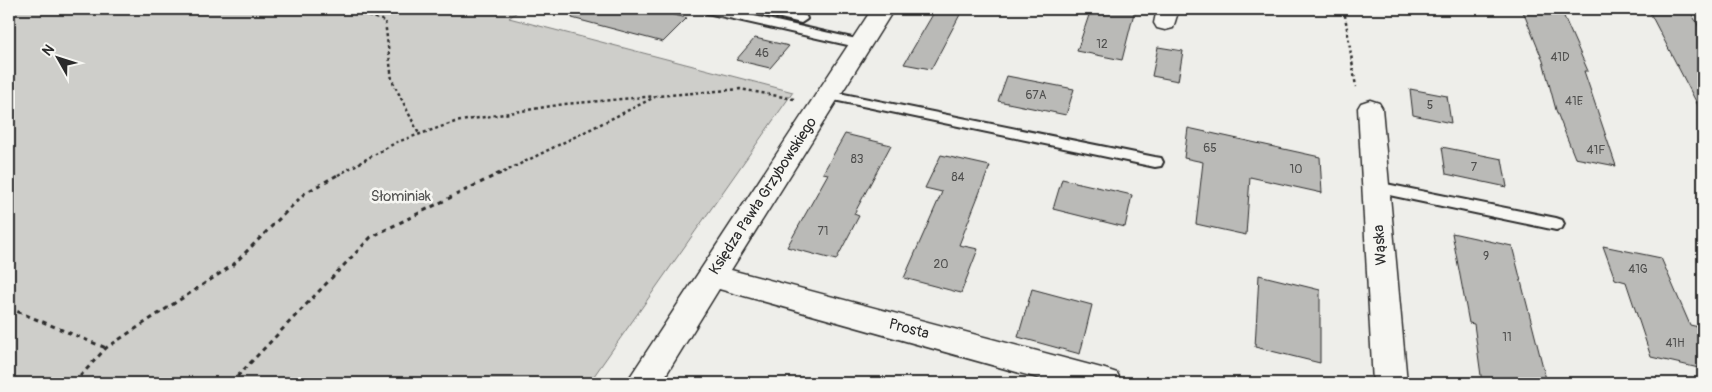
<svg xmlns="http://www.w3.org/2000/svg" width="1712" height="392" viewBox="0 0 1712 392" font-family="Pangolin,sans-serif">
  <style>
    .green { fill: #cececa; stroke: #7c7c7a }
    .building { fill: #babab7; stroke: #2b2b2b }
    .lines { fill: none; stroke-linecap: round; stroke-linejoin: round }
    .service-casing { stroke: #2b2b2b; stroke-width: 4 }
    .minor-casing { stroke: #2b2b2b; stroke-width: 3 }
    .path-far1 { stroke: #2b2b2b; stroke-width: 2.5; stroke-dasharray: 3 3; stroke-linecap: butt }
    .path { stroke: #2b2b2b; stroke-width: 3; stroke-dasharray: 4.5 4.5; stroke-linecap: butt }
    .service { fill: #f6f6f2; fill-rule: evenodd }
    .minor { fill: #f6f6f2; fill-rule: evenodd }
    .labels { text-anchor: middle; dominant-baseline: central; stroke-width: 5; stroke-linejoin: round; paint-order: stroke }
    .number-label { font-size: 12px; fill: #4f4f4e }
    .park-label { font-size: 15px; fill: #545453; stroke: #f6f6f2 }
    .street-label { font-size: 15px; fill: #2b2b2b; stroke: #f6f6f2 }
  </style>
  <rect width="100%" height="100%" fill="#eeeeea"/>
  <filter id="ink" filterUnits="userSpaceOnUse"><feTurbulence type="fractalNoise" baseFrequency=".02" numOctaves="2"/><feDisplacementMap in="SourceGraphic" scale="10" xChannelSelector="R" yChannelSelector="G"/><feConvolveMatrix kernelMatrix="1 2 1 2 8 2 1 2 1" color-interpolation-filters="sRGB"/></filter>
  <g filter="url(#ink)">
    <path class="green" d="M9 9H521L509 18 793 92 589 383H9Z"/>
    <g class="building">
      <path d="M573 9H648L687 18 663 42 572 18Z"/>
      <path d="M936 9H963L931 69 904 64Z"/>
      <path d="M1091 9H1135L1122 60 1077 51Z"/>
      <path d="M1522 9 1562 12 1588 71H1584L1616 166 1575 158 1556 110 1543 61Z"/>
      <path d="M1648 9H1689L1703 34V115Z"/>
      <path d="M755 38 789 46 770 68 736 60Z"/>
      <path d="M1158 47 1183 51 1178 81 1152 76Z"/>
      <path d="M1007 76 1074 89 1066 115 998 101Z"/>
      <path d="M1410 89 1447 96 1451 123 1413 115Z"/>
      <path d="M1188 128 1320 157 1322 193 1250 177 1246 235 1196 224 1203 162 1184 158Z"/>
      <path d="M845 134 891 145 854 214 859 216 836 260 787 247 828 174 823 173Z"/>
      <path d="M1442 147 1502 159 1507 187 1446 174Z"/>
      <path d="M941 155 990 166 959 245 978 249 961 293 904 278 942 192 925 188Z"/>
      <path d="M1062 179 1132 195 1125 227 1053 209Z"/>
      <path d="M1452 233 1512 246 1547 383H1482L1474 324 1469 323Z"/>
      <path d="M1603 246 1661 258 1690 325 1703 328V369L1651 357 1626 282 1615 279Z"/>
      <path d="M1259 275 1320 290V363L1255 347Z"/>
      <path d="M1032 289 1092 305 1080 354 1018 337Z"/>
    </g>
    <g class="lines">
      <defs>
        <g id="service">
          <path d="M701 9H723L861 40 868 44 861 48 707 13Z"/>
          <path d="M755 9H775L806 16 807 19 801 23 756 12Z"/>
          <path d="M829 91 1155 157 1161 158 1163 162 1161 166 1155 167 824 98 822 95 824 92Z"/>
          <path d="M1376 182 1556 218 1562 220 1564 224 1562 228 1556 230 1370 191 1368 187 1370 183Z"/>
        </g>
        <g id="minor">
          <path d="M872 9H894L731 270 1105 369 1117 373 1122 383H1056L719 289 661 383H626Z"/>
          <path d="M1157 9H1179L1173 28 1165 30 1157 28 1154 23Z"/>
          <path d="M1370 100 1379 103 1382 108 1407 383H1373L1358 108 1361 103Z"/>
        </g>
      </defs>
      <use href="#service" class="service-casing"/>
      <use href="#minor" class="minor-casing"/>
      <g class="path-far1">
        <path d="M346 9 385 21 392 80 419 134"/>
        <path d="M1344 9 1356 87"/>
        <path d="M338 175 397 142 455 122 564 104 740 89 794 99"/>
        <path d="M498 175 655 97"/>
      </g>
      <g class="path">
        <path d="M9 308 106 348"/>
        <path d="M74 383 106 348 233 265 305 193 341 173"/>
        <path d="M231 383 371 237 500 173"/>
      </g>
      <use href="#service" class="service"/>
      <use href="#minor" class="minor"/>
    </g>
  </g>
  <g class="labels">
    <g class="number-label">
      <text x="1102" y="44">12</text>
      <text x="762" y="53">46</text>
      <text x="1560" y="57">41D</text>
      <text x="1036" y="95">67A</text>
      <text x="1574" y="101">41E</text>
      <text x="1430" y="105">5</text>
      <text x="1210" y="148">65</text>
      <text x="1596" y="150">41F</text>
      <text x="857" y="159">83</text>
      <text x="1474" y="167">7</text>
      <text x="1296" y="169">10</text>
      <text x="958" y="177">84</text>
      <text x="823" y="231">71</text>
      <text x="1486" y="256">9</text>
      <text x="941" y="264">20</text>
      <text x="1638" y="269">41G</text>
      <text x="1507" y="337">11</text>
      <text x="1675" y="343">41H</text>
    </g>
    <g class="park-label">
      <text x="401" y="196">Słominiak</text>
    </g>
    <g class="street-label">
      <text transform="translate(763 196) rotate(-57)">Księdza Pawła Grzybowskiego</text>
      <text transform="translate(1380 245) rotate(-94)">Wąska</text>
      <text transform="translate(909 329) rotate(15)">Prosta</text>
    </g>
  </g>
  <rect width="1712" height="392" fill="none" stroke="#f6f6f2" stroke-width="30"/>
  <rect x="15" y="15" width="1682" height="362" fill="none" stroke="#2b2b2b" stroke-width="2" filter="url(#ink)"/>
  <g transform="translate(58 58) rotate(309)" stroke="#f6f6f2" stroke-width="4" paint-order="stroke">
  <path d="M0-4L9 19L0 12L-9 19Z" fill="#2b2b2b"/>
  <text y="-8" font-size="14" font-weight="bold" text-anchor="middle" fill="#2b2b2b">N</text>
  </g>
</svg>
